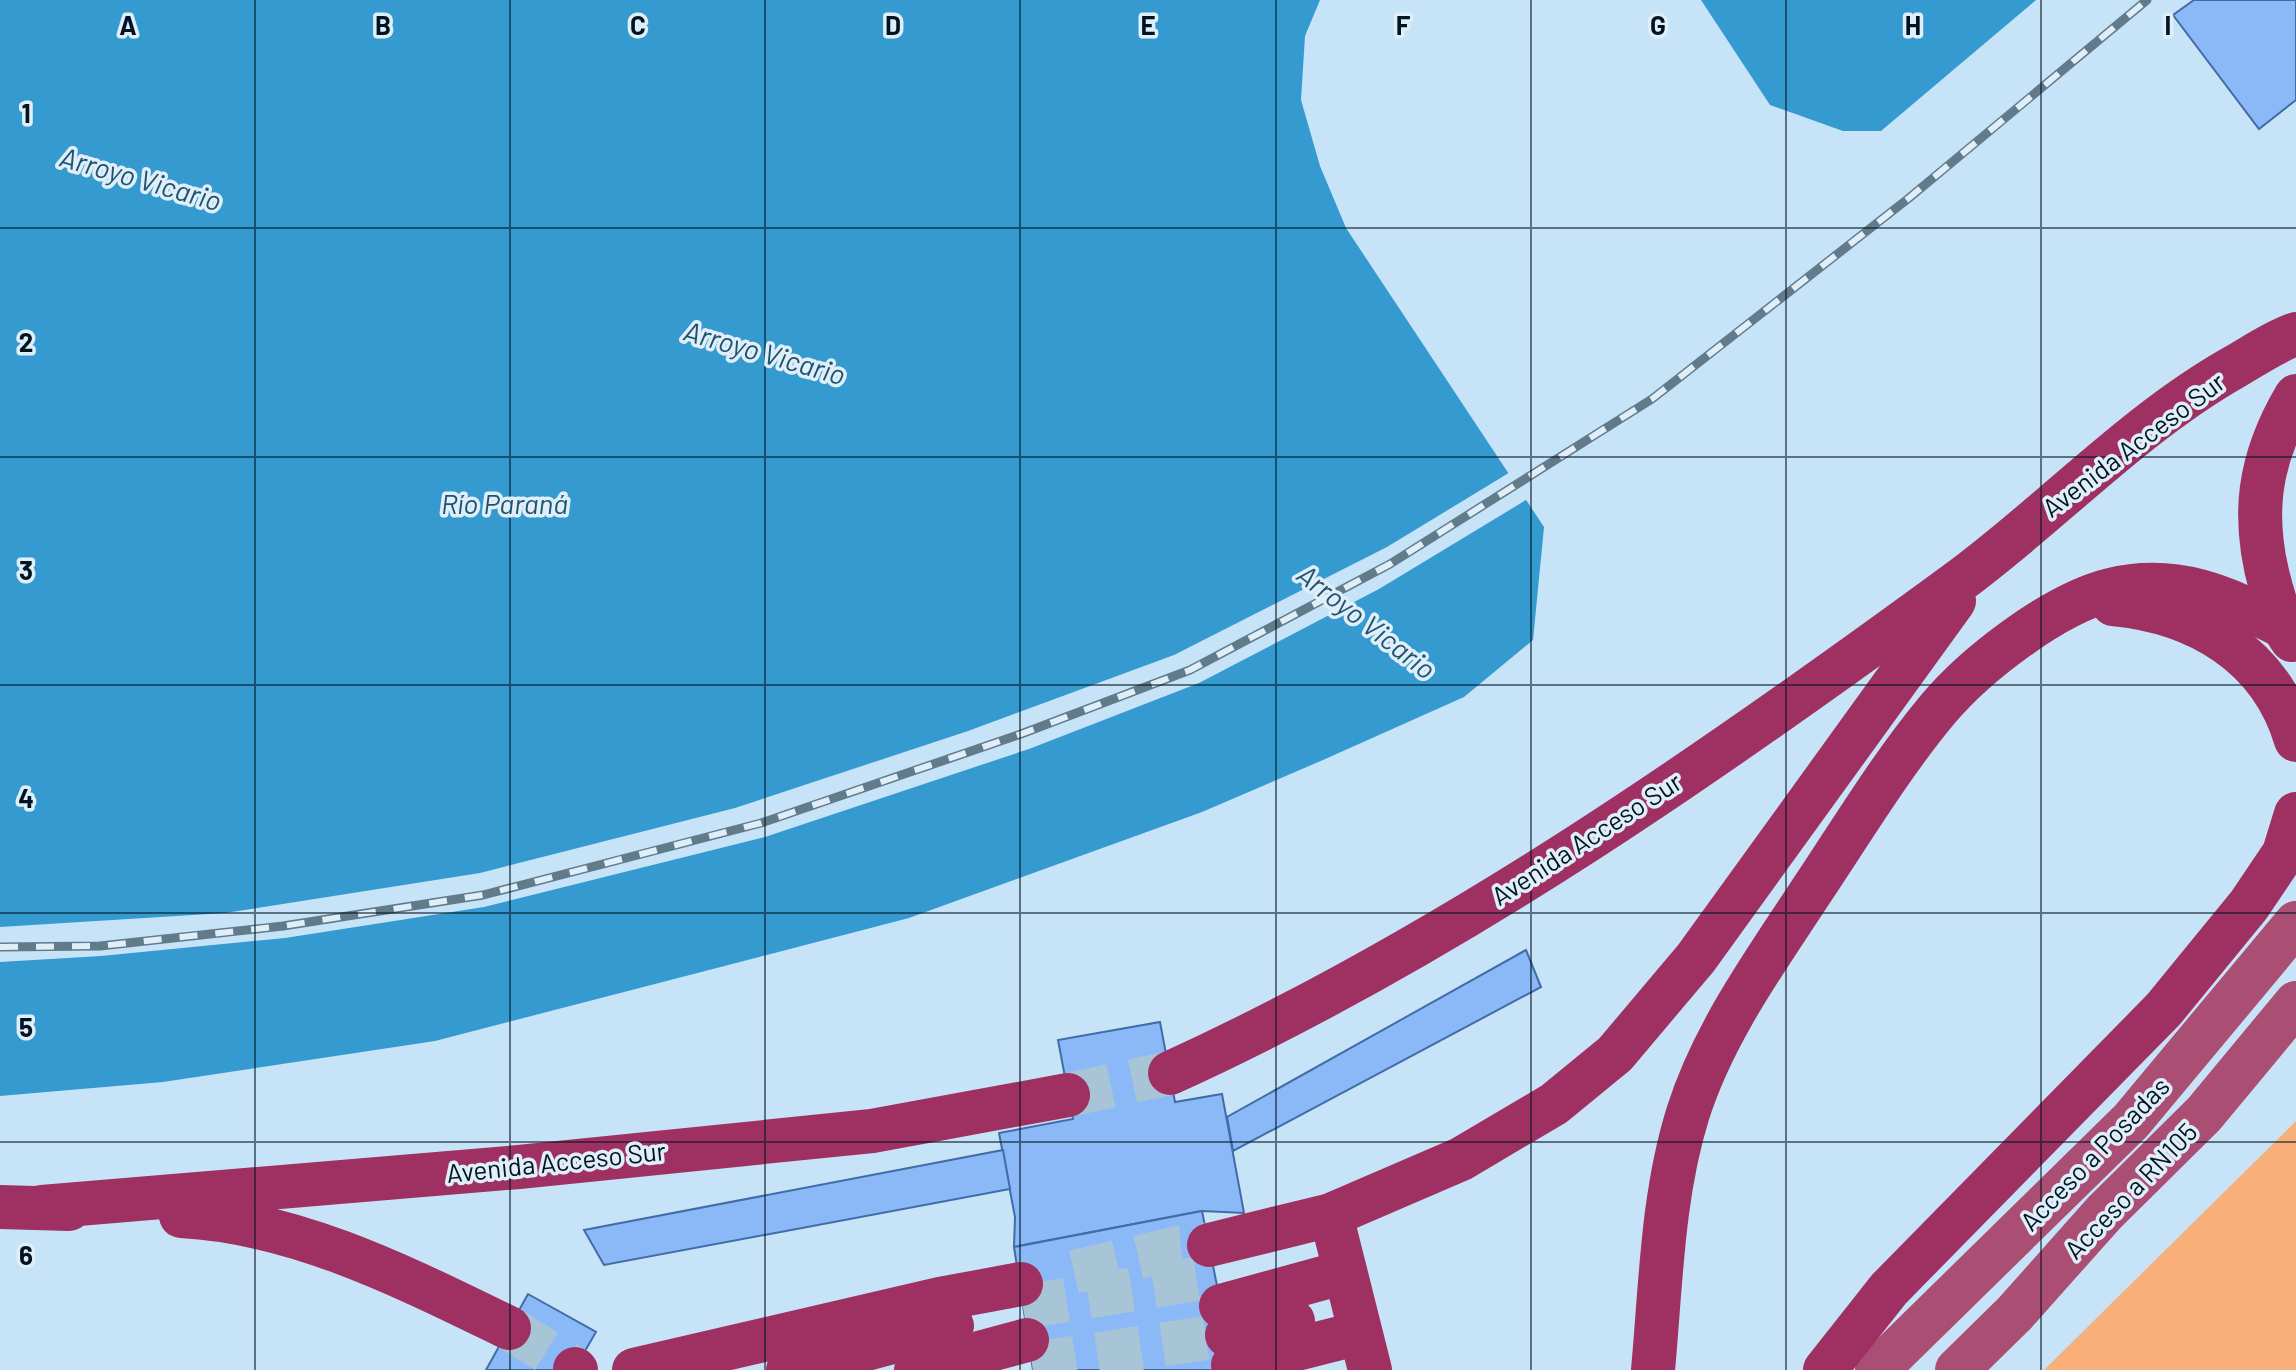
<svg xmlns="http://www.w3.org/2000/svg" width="2296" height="1370" viewBox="0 0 2296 1370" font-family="Barlow,sans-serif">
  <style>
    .green { fill: #f9af79 }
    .water { fill: #349ad0 }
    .pier { fill: #c6e3f7 }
    .building { fill: #8bb8f7; stroke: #426ca6; stroke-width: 2 }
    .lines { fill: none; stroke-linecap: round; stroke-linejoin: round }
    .highway-tunnel { stroke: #a8c4d7; stroke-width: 44; stroke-dasharray: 44 22; stroke-linecap: butt }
    .major { stroke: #ab4e74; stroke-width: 44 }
    .highway { stroke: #9f3162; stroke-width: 44 }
    .rail-casing { stroke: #627b8b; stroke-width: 9 }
    .rail { stroke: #dfeef8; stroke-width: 6; stroke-dasharray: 18; stroke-linecap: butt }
    .grid { fill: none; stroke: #001421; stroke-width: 2; stroke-opacity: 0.55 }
    .labels { text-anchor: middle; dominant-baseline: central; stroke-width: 7; stroke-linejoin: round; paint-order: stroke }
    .street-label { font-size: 26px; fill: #001421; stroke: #dfeef8 }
    .water-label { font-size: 28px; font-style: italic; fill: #1e5370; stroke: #dfeef8 }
    .grid-label { font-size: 26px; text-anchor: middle; font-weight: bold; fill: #001421; stroke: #dfeef8; stroke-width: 7; stroke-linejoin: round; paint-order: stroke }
  </style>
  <rect width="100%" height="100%" fill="#c6e3f7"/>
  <path class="green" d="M2296 1121V1370H2044Z"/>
  <g class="water">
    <path d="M0 0H1320L1305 36 1301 100 1320 166 1346 228 1544 527 1533 640 1464 697 1323 760 1202 812 909 918 435 1041 163 1082 0 1096Z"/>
    <path d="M1701 0H2036L1881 131H1843L1770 105Z"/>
  </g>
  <path class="pier" d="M1512 471 1531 497 1379 589 1199 683 1029 749 765 837 484 907 285 938 101 956 0 962V927L225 913 480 873 735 808 968 731 1174 655 1387 547Z"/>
  <g class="building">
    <path d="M2194 0H2296V100L2259 129 2173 15Z"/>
    <path d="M1526 950 1541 987 1233 1151 1227 1117Z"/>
    <path d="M1160 1022 1175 1102 1222 1094 1244 1213 1202 1211 1014 1247 1015 1217 999 1133 1073 1119 1058 1040Z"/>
    <path d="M1003 1150 1010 1189 604 1265 584 1230Z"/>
    <path d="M1202 1211 1234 1370H1033L1014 1247Z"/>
    <path d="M528 1294 596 1332 574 1370H486Z"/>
  </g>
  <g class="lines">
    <g class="highway-tunnel">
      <path d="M1068 1095 1170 1073"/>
      <path d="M1074 1272 1178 1248 1209 1245"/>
      <path d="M1023 1307 1215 1276"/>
      <path d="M509 1328 575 1369"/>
      <path d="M1032 1364 1227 1335"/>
    </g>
    <g class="major">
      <path d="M1877 1370 2131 1121 2296 923"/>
      <path d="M1957 1370 2015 1313 2104 1213 2204 1114 2296 1003"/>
    </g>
    <g class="highway">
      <path d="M2113 604C2198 612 2271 655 2296 740"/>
      <path d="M2292 640C2280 624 2277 607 2271 588 2251 517 2258 460 2296 396"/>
      <path d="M1170 1073C1449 946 1711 763 1958 582 2052 513 2133 424 2236 366 2255 355 2275 341 2296 334"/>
      <path d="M0 1207 69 1209"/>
      <path d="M42 1207 519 1167 872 1131 1068 1095"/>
      <path d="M1331 1215 1370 1370"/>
      <path d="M181 1216C297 1222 406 1278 509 1328"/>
      <path d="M1209 1245 1331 1215 1461 1159 1554 1104 1615 1054 1696 958 1954 601"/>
      <path d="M1221 1306 1345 1272"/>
      <path d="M1227 1335 1293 1321"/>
      <path d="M1233 1365 1360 1333"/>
      <path d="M575 1369 576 1370"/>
      <path d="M634 1370 940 1299 1021 1284"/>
      <path d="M788 1370 952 1326"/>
      <path d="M916 1370 1027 1340"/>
      <path d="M1653 1370C1661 1284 1662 1196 1688 1113 1714 1031 1767 959 1814 887 1854 827 1892 764 1938 709 1976 664 2054 604 2110 590 2176 574 2225 597 2282 626"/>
      <path d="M1825 1370 1889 1289 2164 1009 2249 905 2284 853 2296 814"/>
    </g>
    <defs>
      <path id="rail" d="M0 947 100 946 283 926 483 895 761 823 1021 734 1190 670 1390 564 1652 399 1909 198 2147 0"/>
    </defs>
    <use href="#rail" class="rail-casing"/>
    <use href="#rail" class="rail"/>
  </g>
  <path class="grid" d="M255 0V1370M510 0V1370M765 0V1370M1020 0V1370M1276 0V1370M1531 0V1370M1786 0V1370M2041 0V1370M0 228H2296M0 457H2296M0 685H2296M0 913H2296M0 1142H2296"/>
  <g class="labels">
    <g class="street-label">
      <text transform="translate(2133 444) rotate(-37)">Avenida Acceso Sur</text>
      <text transform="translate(1586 838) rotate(-33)">Avenida Acceso Sur</text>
      <text transform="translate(2094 1153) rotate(-46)">Acceso a Posadas</text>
      <text transform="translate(556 1161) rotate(-6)">Avenida Acceso Sur</text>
      <text transform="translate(2130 1190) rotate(-46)">Acceso a RN105</text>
    </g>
    <g class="water-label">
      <text transform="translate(141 178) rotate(16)">Arroyo Vicario</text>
      <text transform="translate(765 352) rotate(16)">Arroyo Vicario</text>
      <text x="504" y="503">Río Paraná</text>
      <text transform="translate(1367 621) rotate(38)">Arroyo Vicario</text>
    </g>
  </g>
  <g class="grid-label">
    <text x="128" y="35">A</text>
    <text x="383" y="35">B</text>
    <text x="638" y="35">C</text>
    <text x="893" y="35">D</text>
    <text x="1148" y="35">E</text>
    <text x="1403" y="35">F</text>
    <text x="1658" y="35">G</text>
    <text x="1913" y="35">H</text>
    <text x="2168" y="35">I</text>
    <text x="26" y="123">1</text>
    <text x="26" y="352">2</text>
    <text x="26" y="580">3</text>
    <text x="26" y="808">4</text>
    <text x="26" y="1037">5</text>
    <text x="26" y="1265">6</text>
  </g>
</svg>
